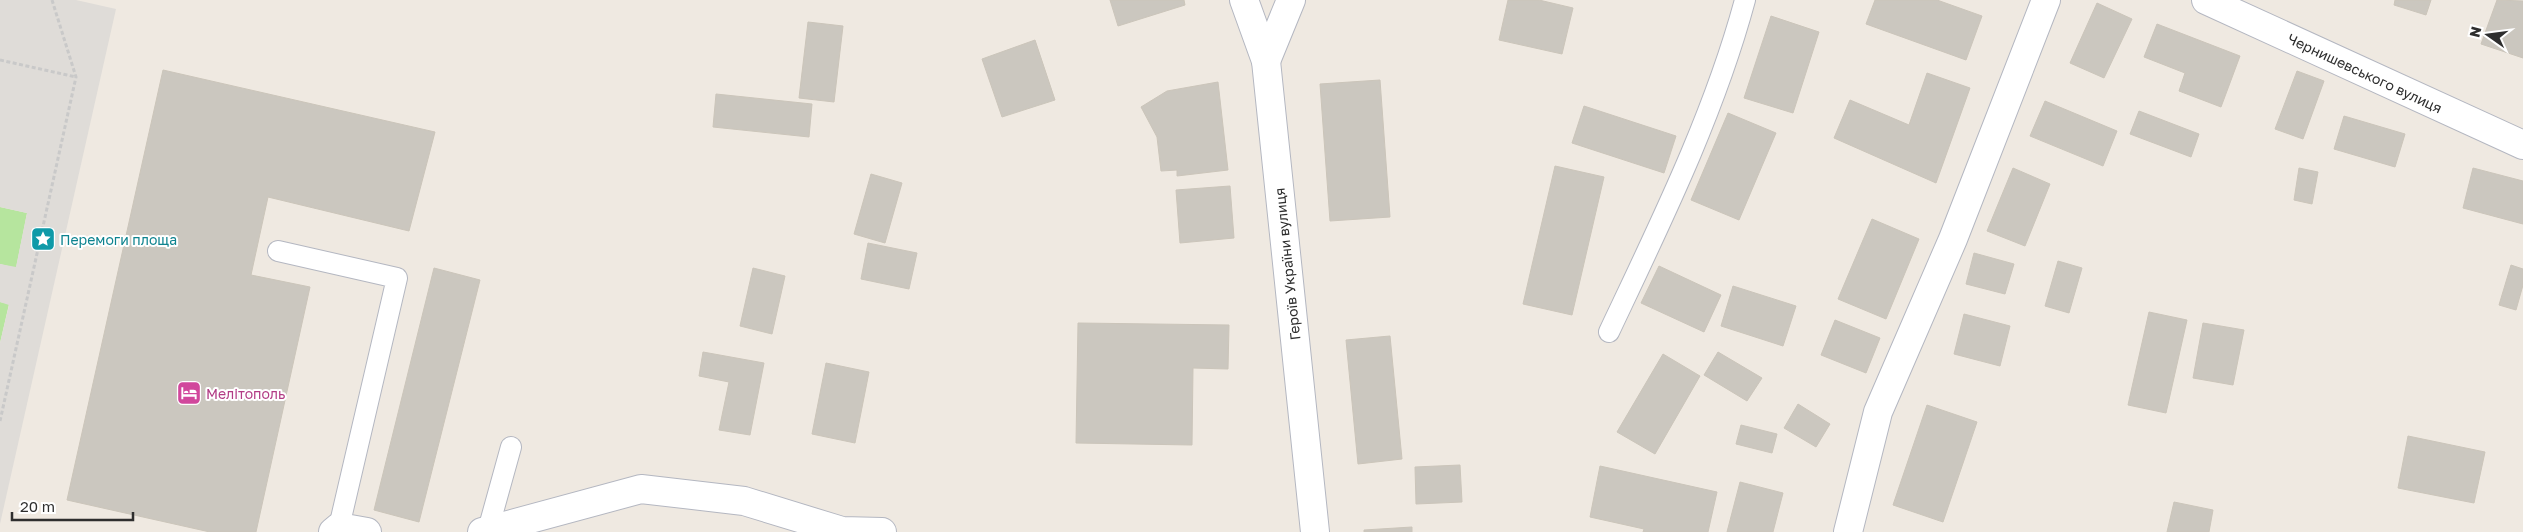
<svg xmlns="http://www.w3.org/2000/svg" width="2523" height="532" viewBox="0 0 2523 532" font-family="'Golos Text',sans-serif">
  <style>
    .green { fill: #b6e59e }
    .plaza { fill: #dfdcd8 }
    .building { fill: #cbc7bf; stroke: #cbc5ba }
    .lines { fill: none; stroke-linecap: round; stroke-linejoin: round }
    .lane-casing { stroke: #b4b7c1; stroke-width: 22 }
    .street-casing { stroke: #b4b7c1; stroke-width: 30 }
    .secondary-casing { stroke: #b4b7c1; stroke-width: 30 }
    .path { stroke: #c9c9c9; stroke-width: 3; stroke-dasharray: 4 2.5; stroke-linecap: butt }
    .lane { stroke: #fff; stroke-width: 20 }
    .street { stroke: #fff; stroke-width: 28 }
    .secondary { stroke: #fff; stroke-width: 28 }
    .labels { text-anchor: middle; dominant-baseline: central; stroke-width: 4; stroke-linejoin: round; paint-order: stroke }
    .street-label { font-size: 14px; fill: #2e2e2e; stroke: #fff }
    .culture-label { font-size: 14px; fill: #0d838f; stroke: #fff; text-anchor: start }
    .hotel-label { font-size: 14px; fill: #b23c85; stroke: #fff; text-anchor: start }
  </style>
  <rect width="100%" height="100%" fill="#efe9e1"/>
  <g class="green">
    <path d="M0 207 27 213 16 268 0 264Z"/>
    <path d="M0 302 9 304 0 343Z"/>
  </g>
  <path class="plaza" d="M0 0H76L116 9 0 524V343L9 305 0 302V264L16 267 27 213 0 207Z"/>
  <g class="building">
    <path d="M1110 0H1184L1185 5 1118 26Z"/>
    <path d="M1508 0H1539L1573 8 1562 54 1499 40Z"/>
    <path d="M1875 0H1937L1982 16 1966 60 1866 24Z"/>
    <path d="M2395 0H2431L2426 15 2394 5Z"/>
    <path d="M2497 0 2523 1V58L2481 44Z"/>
    <path d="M2097 3 2132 19 2104 78 2070 63Z"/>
    <path d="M1771 16 1819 32 1793 113 1744 98Z"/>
    <path d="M808 22 843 26 834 102 799 98Z"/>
    <path d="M2157 24 2240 56 2221 107 2179 91 2185 73 2144 57Z"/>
    <path d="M1035 40 1055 100 1002 117 982 59Z"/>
    <path d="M163 70 435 132 409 231 268 197 251 275 310 287 256 532H210L67 500Z"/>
    <path d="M2297 71 2324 81 2303 139 2275 129Z"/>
    <path d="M1927 73 1970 88 1936 183 1834 138 1850 100 1909 125Z"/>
    <path d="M1380 80 1390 217 1330 221 1320 84Z"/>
    <path d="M1218 82 1228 170 1177 176V170L1161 171 1157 137 1141 107 1167 91Z"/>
    <path d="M716 94 812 104 809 137 713 127Z"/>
    <path d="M2045 101 2117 131 2103 166 2030 136Z"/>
    <path d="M1584 106 1676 136 1664 173 1572 143Z"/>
    <path d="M2139 111 2199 134 2191 157 2130 134Z"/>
    <path d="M1728 113 1776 133 1739 220 1691 200Z"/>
    <path d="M2344 116 2405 134 2395 167 2334 149Z"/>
    <path d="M1555 166 1604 177 1572 315 1523 304Z"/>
    <path d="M2013 168 2050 184 2025 246 1987 231Z"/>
    <path d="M2299 168 2318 172 2312 204 2294 200Z"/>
    <path d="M2473 168 2523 181V224L2463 208Z"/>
    <path d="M871 174 902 183 885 243 854 234Z"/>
    <path d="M1230 186 1234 238 1180 243 1176 190Z"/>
    <path d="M1872 219 1919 239 1886 319 1838 299Z"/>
    <path d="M868 243 917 253 909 289 861 279Z"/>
    <path d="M1974 253 2014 264 2005 294 1966 284Z"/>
    <path d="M2058 261 2082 268 2069 313 2045 306Z"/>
    <path d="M2511 265 2523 269V285L2516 310 2499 305Z"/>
    <path d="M1659 266 1721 295 1704 332 1641 303Z"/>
    <path d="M434 268 480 280 419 522 374 510Z"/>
    <path d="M753 268 785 276 772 334 740 326Z"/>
    <path d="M1733 286 1796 306 1783 346 1721 326Z"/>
    <path d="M2149 312 2187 320 2166 413 2128 405Z"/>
    <path d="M1964 314 2010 326 2000 366 1954 354Z"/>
    <path d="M1835 320 1880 338 1866 373 1821 355Z"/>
    <path d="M1078 323 1229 325 1228 369 1193 368 1192 445 1076 443Z"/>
    <path d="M2203 323 2244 330 2233 385 2193 378Z"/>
    <path d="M1390 336 1402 459 1358 464 1346 340Z"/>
    <path d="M703 352 764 363 750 435 719 430 729 382 699 376Z"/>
    <path d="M1718 352 1762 378 1747 401 1704 375Z"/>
    <path d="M1663 354 1700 376 1655 454 1617 432Z"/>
    <path d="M826 363 869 372 855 443 812 434Z"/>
    <path d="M1798 404 1830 424 1816 447 1784 428Z"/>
    <path d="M1927 405 1977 422 1943 522 1893 505Z"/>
    <path d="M1741 425 1777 434 1772 453 1736 444Z"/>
    <path d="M2408 436 2485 452 2474 503 2398 488Z"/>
    <path d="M1460 465 1462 502 1416 504 1415 467Z"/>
    <path d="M1600 466 1717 492 1708 532H1643L1644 529 1590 517Z"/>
    <path d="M1740 482 1783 493 1773 532H1727Z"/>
    <path d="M2174 502 2213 510 2209 532H2167Z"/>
    <path d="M1412 527V532H1364V530Z"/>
  </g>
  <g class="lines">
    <defs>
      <g id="lane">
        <path d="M278 251 397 278 339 527"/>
        <path d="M1609 332C1660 224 1714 115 1745 0"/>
        <path d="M488 530 511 447"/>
      </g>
      <g id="street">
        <path d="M2206 0 2523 145"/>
        <path d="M1266 61 1291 0"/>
        <path d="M333 532 339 527 367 532"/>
        <path d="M482 532 641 489 744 501 842 531 882 532"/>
        <path d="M1848 532 1878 412 1953 239 2046 0"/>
      </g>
      <path id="secondary" d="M1244 0 1266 61 1315 532"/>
    </defs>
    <use href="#lane" class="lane-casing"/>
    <use href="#street" class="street-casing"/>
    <use href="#secondary" class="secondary-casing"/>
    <g class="path">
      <path d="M0 60 76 77"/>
      <path d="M0 421 76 77 52 0"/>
    </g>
    <use href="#lane" class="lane"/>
    <use href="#street" class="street"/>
    <use href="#secondary" class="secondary"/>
  </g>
  <defs>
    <symbol id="sight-square" viewBox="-11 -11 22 22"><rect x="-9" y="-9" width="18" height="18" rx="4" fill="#0f9aa8" stroke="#fff"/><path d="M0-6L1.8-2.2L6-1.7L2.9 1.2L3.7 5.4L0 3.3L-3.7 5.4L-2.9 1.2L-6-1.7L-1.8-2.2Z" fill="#fff"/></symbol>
    <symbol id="hotel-square" viewBox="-11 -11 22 22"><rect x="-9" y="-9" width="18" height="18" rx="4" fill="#d1479c" stroke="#fff"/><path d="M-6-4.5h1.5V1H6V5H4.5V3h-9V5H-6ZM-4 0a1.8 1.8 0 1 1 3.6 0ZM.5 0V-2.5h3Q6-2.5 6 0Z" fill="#fff"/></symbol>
  </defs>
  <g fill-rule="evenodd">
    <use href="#sight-square" x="29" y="225" width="28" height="28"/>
    <use href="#hotel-square" x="175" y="379" width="28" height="28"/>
  </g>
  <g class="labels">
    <g class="street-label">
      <text transform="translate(2365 73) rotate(25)">Чернишевського вулиця</text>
      <text transform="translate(1287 264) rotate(-96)">Героїв України вулиця</text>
    </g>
    <g class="culture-label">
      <text x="60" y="239">Перемоги площа</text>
    </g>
    <g class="hotel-label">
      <text x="206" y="393">Мелітополь</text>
    </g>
  </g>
  <g transform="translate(2488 35) rotate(284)" stroke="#ffffff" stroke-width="4" paint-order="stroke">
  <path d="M0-4L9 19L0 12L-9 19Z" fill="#2e2e2e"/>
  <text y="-8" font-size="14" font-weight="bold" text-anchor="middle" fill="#2e2e2e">N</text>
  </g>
  <path d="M12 512v8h121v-8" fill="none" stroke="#2e2e2e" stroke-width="2.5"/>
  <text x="20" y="512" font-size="15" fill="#2e2e2e" stroke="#ffffff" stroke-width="4" paint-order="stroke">20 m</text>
</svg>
